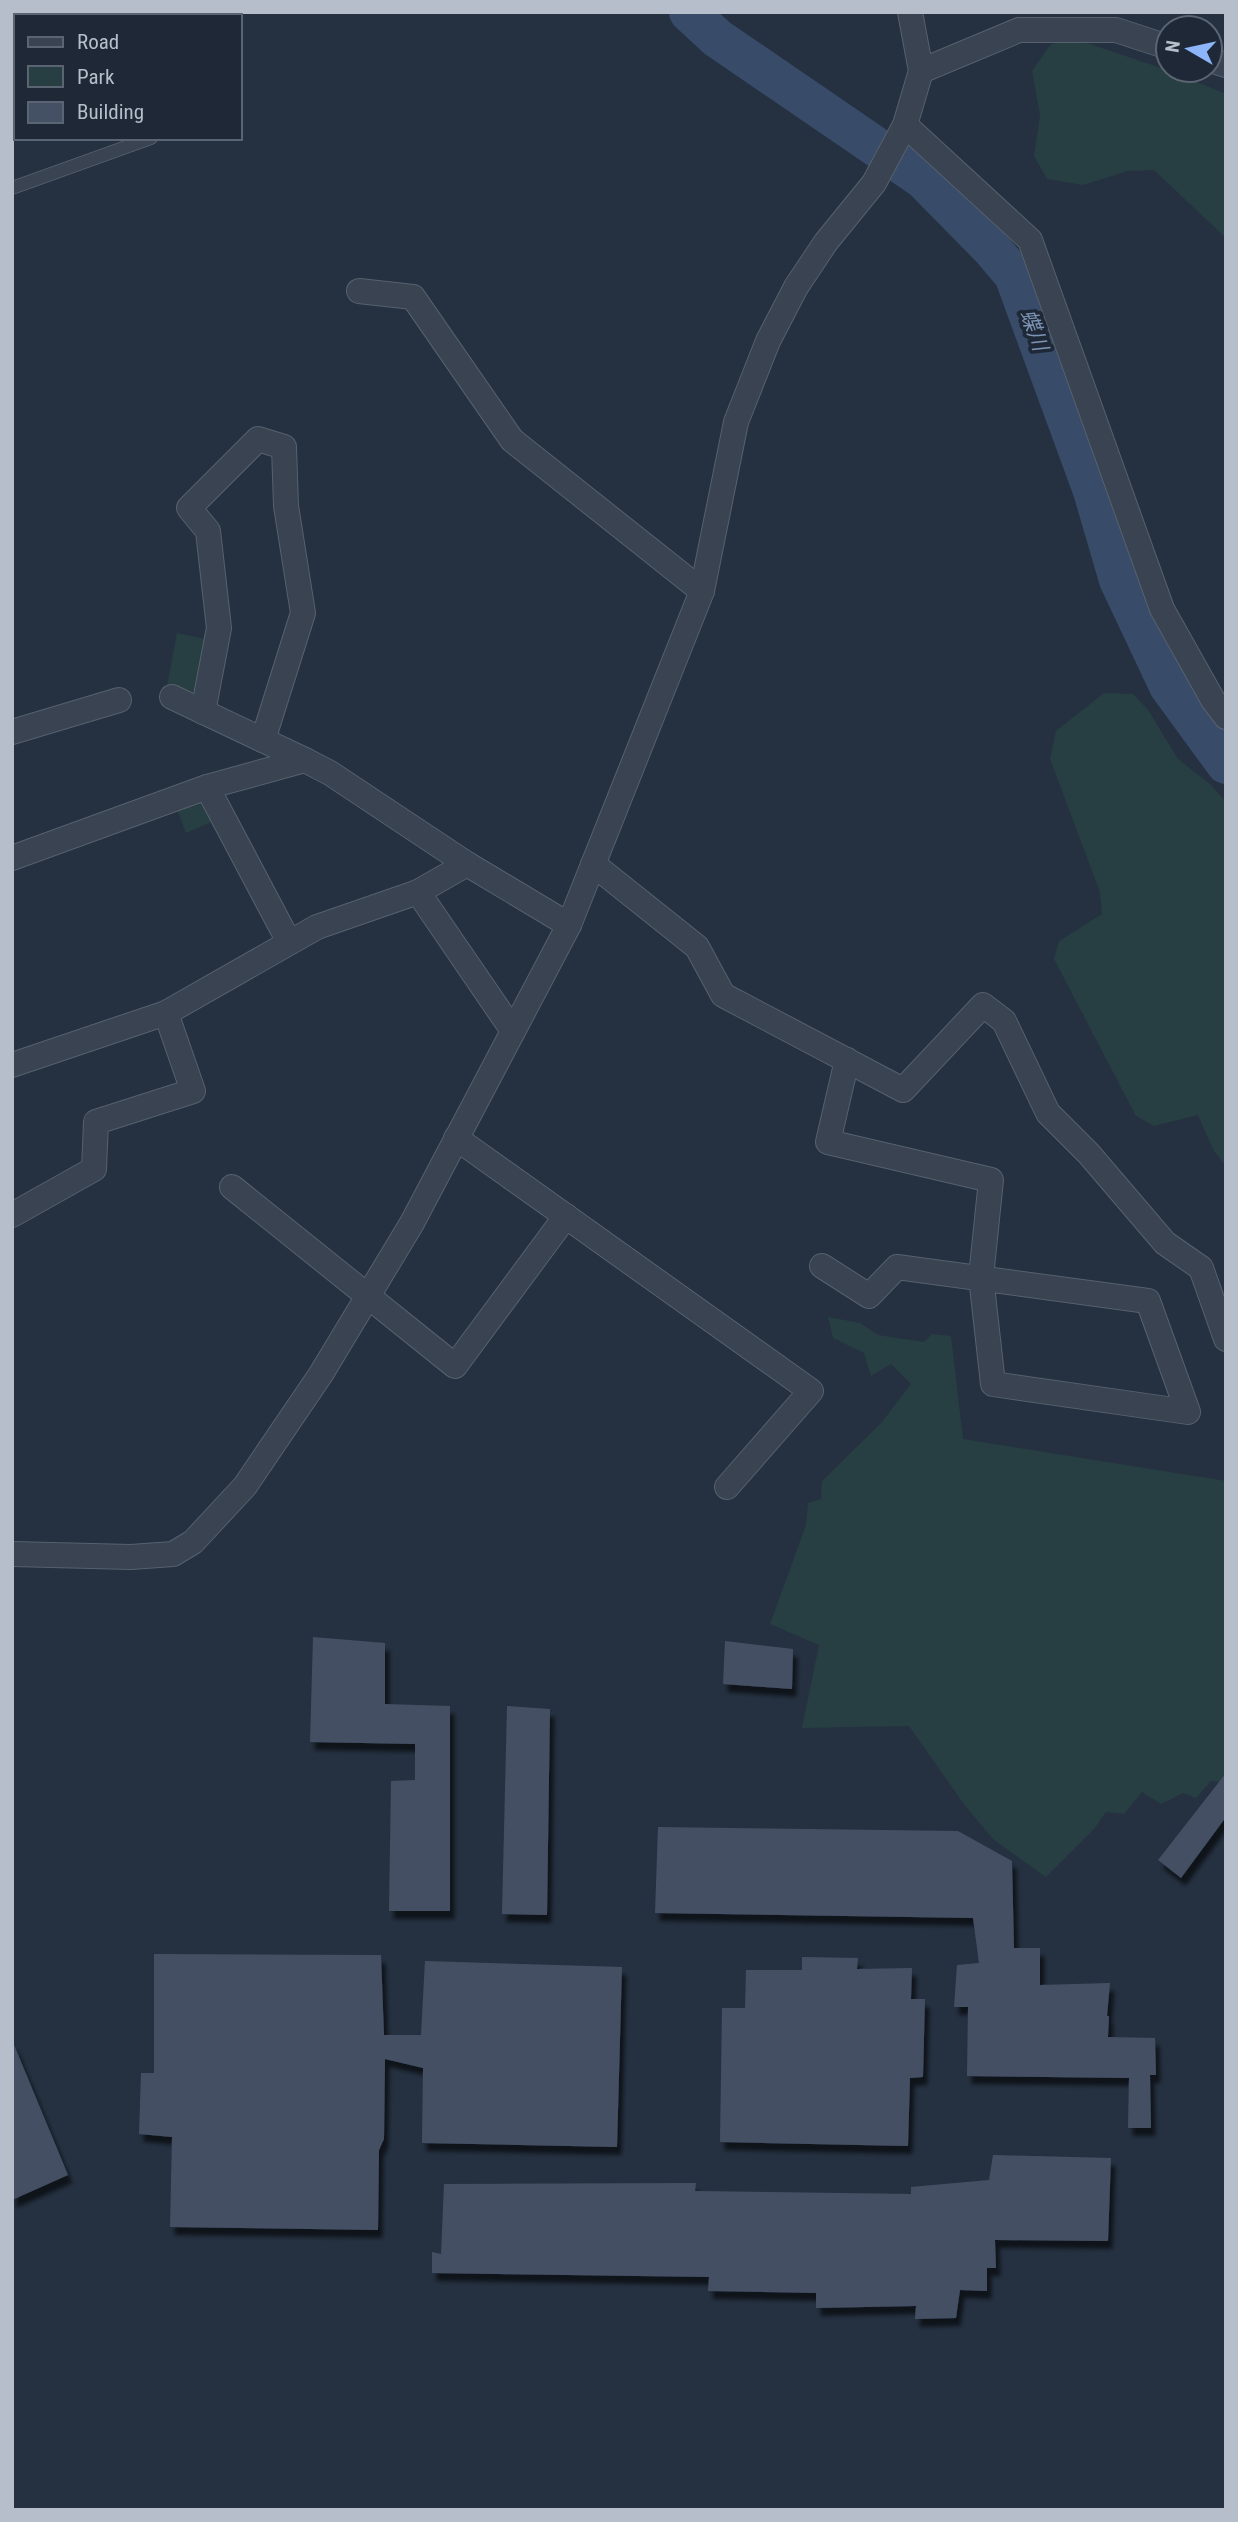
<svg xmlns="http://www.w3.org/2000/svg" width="1238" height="2522" viewBox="0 0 1238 2522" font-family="'Roboto Condensed','Noto Sans JP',sans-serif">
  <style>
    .green { fill: #273f42 }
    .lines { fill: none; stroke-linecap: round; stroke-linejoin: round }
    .river { stroke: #384b69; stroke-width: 40 }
    .building { fill: #445063; filter: url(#shadow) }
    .service-casing { stroke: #57616e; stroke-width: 14 }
    .minor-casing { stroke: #57616e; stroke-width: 26 }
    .service { stroke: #394351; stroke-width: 12 }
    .minor { stroke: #394351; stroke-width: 24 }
    .labels { text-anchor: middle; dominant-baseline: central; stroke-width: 7; stroke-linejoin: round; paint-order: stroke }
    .water-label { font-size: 21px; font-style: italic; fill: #7c93b3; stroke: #1e2836 }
  </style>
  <defs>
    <filter id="shadow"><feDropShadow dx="4.5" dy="8" stdDeviation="2" flood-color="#0009"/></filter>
  </defs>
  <rect width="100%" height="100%" fill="#253141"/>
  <g class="green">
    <path d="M1075 39 1170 71 1226 94V238L1154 170 1128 171 1083 185 1047 179 1034 156 1040 115 1032 71 1051 44Z"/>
    <path d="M177 633 210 640 201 689 190 693 167 686Z"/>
    <path d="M1104 693 1133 694 1148 710 1178 759 1211 785 1226 802V1166L1214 1151 1198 1115 1154 1126 1136 1116 1054 959 1059 941 1102 914 1100 892 1050 759 1056 731Z"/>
    <path d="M207 787 223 817 186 833 173 799Z"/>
    <path d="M828 1317 860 1323 878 1335 924 1342 932 1334 951 1336 963 1439 1226 1481V1783L1211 1781 1196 1798 1183 1793 1161 1804 1142 1792 1124 1814 1106 1812 1095 1828 1046 1877 994 1840 966 1807 909 1726 802 1728 819 1645 770 1624 806 1525 808 1503 821 1499 822 1481 882 1422 911 1384 891 1364 871 1376 864 1353 833 1338Z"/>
  </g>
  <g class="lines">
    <path class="river" d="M689 12 717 38 923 179 991 248 1014 275 1093 491 1119 580 1169 686 1226 764"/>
  </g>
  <g class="building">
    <path d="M313 1637 385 1643V1704L450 1706V1911H389L391 1781 415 1780V1744L310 1742Z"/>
    <path d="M725 1641 793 1649 792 1689 723 1684Z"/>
    <path d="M507 1706 550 1709 547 1915 502 1914Z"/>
    <path d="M1226 1773V1817L1181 1878 1158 1860Z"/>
    <path d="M658 1827 958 1831 1012 1861 1014 1948H1040V1985L1110 1983 1107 2016H1109L1108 2037 1155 2038 1156 2075H1150L1151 2128H1128L1129 2078 967 2076 968 2007H954L957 1965 979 1963 973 1918 655 1913Z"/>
    <path d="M154 1954 381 1955 384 2035H421L425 1961 622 1967 617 2147 422 2143 423 2068 385 2059 384 2139 379 2150 378 2230 170 2227 172 2137 139 2134 141 2073H154Z"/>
    <path d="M802 1957 858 1958 857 1969 912 1968 911 1999H925L923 2077 910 2078 908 2146 720 2142 722 2008H745L746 1970H802Z"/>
    <path d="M12 2040 68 2175 12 2200Z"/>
    <path d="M993 2155 1111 2158 1108 2241 995 2240 996 2268H987V2291L960 2290 956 2318 915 2319 916 2306 816 2308V2293L708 2291 709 2277 432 2273V2252L441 2254 444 2184 696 2183 695 2191 911 2194V2187L989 2180Z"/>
  </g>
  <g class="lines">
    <defs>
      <path id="service" d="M12 188 151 138"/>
      <g id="minor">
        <path d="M1210 60 1226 65"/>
        <path d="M921 71 1019 30H1116L1168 47"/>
        <path d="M905 125 1030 240 1162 609 1213 700 1226 717"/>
        <path d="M359 291 413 297 512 440 702 591"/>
        <path d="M172 697 305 760"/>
        <path d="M203 712 219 628 208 531 189 508 258 439 284 447 286 506 303 613 263 740"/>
        <path d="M12 732 119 700"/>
        <path d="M207 787 289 942"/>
        <path d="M12 858 207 787 305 760 330 773 467 864 569 925"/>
        <path d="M593 864 697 947 723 995 903 1090 983 1005 1004 1021 1048 1113 1089 1154 1165 1243 1201 1268 1226 1339"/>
        <path d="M418 892 513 1031"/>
        <path d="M12 1065 166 1013 317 927 418 892 467 864"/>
        <path d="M456 1138 811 1391 727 1487"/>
        <path d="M232 1187 455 1366 566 1216"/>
        <path d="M12 1215 94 1169 96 1122 193 1091 166 1013"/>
        <path d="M822 1266 869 1296 897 1267 1148 1301 1188 1412 993 1384 981 1277 991 1180 828 1142 847 1060"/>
        <path d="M12 1554 131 1557 173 1554 193 1542 245 1486 321 1374 412 1223 569 925 702 591 736 422 768 341 796 287 826 242 874 183 905 125 921 71 910 12"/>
      </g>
    </defs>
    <use href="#service" class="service-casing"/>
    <use href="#minor" class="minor-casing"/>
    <use href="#service" class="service"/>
    <use href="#minor" class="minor"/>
  </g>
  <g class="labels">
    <g class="water-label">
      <text transform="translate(1034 330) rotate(70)">蝶川</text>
    </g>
  </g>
  <rect width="1238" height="2522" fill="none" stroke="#b6becb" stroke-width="28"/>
  <rect x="14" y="14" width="228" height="126" fill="#1e2836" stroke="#5b6472" stroke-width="2"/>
  <rect x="28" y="37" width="35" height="10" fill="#394351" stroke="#5b6472" stroke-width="2"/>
  <text x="77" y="49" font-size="21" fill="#b6becb">Road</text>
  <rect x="28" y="66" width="35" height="21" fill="#273f42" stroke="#5b6472" stroke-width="2"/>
  <text x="77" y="84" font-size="21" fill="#b6becb">Park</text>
  <rect x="28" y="102" width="35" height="21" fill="#445063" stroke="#5b6472" stroke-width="2"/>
  <text x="77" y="119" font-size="21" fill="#b6becb">Building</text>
  <g transform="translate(1189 49) rotate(279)"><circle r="33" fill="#1e2836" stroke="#5b6472" stroke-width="2"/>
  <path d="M0-5L12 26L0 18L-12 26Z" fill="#8cb5fa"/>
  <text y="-10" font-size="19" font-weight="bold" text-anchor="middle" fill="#b6becb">N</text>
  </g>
</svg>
